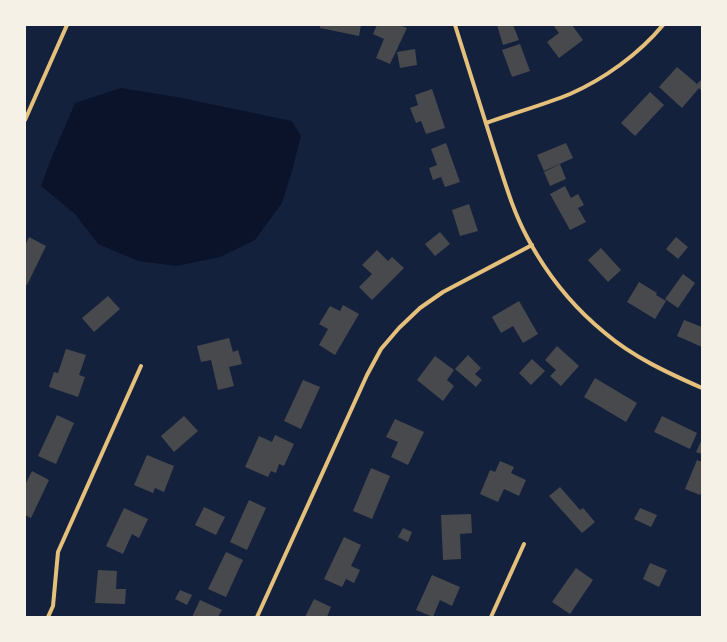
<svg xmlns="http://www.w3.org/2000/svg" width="727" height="642" viewBox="0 0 727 642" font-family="Arial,sans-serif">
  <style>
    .water { fill: #0b132b }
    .building { fill: #48494c }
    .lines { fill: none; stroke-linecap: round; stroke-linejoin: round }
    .minor { stroke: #e5c07b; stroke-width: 4 }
  </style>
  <rect width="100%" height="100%" fill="#14213d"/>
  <path class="water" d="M121 88 177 97 292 121 301 136 292 171 282 203 255 240 220 257 176 266 138 261 98 244 75 214 41 186 51 159 75 103Z"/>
  <g class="building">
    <path d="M320 25H361L359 36 320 28Z"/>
    <path d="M377 25H399L407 28 390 64 376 58 384 39 373 34Z"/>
    <path d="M497 25H513L519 40 503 45Z"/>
    <path d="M553 25H572L583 40 559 58 547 42 559 33Z"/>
    <path d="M520 44 530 71 512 77 502 50Z"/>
    <path d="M415 49 417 65 400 68 397 52Z"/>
    <path d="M677 67 697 84 702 79V91L699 88 682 108 659 87Z"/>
    <path d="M432 89 445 128 426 134 421 121 416 123 410 108 418 105 415 95Z"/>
    <path d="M650 92 664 105 635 136 621 123Z"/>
    <path d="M446 143 460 182 445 187 441 177 433 180 429 168 437 165 431 149Z"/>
    <path d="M566 143 573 158 544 171 537 155Z"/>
    <path d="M560 164 566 179 550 186 544 172Z"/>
    <path d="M565 186 571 198 578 194 584 205 578 208 586 222 570 230 550 194Z"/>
    <path d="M469 204 478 231 460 236 452 210Z"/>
    <path d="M440 232 450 244 435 256 425 244Z"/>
    <path d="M29 237 46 246 27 285 25 284V246Z"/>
    <path d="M676 237 688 247 678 259 666 249Z"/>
    <path d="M601 248 621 270 608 282 588 260Z"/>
    <path d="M377 250 388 261 392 257 404 268 372 300 359 287 372 274 362 265Z"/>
    <path d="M683 274 695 283 678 308 665 299Z"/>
    <path d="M639 282 657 293 656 295 666 301 655 319 627 302Z"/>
    <path d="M108 296 120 309 94 332 82 318Z"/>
    <path d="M519 301 538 334 523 343 513 326 501 333 492 317Z"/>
    <path d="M343 305 359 314 335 355 319 345 328 329 319 324 330 306 340 311Z"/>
    <path d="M684 320 702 327V347L677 336Z"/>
    <path d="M229 338 233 352 238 350 242 364 229 367 234 386 218 390 211 360 201 362 197 346Z"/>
    <path d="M557 346 579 366 561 386 550 376 556 370 545 360Z"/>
    <path d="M66 349 86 355 79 375 85 377 78 397 49 387 54 372 58 373Z"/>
    <path d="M468 355 481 368 475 374 482 380 476 387 455 369Z"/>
    <path d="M435 356 454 370 447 380 454 386 443 401 417 380Z"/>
    <path d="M532 359 545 371 531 385 519 373Z"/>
    <path d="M595 378 637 403 626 422 584 397Z"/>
    <path d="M303 380 320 387 301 429 284 421Z"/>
    <path d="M57 415 74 423 56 464 38 456Z"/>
    <path d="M184 416 198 431 174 452 161 436Z"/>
    <path d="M662 416 697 433 690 449 654 432Z"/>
    <path d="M395 419 424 432 408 465 391 457 398 442 386 437Z"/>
    <path d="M275 435 294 444 284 466 279 464 276 473 271 471 268 477 245 467 259 436 272 442Z"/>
    <path d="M702 439V454L696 452Z"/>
    <path d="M147 455 174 466 164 492 155 488 153 493 134 485Z"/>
    <path d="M697 460 702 462V491L700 495 685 489Z"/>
    <path d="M500 461 514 467 511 473 526 480 519 496 504 489 498 502 480 494 490 470 495 472Z"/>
    <path d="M371 468 390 476 372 519 353 511Z"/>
    <path d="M32 471 49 480 31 518 25 515V485Z"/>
    <path d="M560 487 580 510 583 508 595 522 582 533 549 496Z"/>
    <path d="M249 500 266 508 247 550 230 542Z"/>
    <path d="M204 507 225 517 216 535 195 525Z"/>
    <path d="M124 508 148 519 139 538 132 534 123 554 106 546Z"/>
    <path d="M640 508 657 515 651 527 634 519Z"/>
    <path d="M471 514 472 533 460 534 461 559 443 560 441 515Z"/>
    <path d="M403 528 412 532 408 542 398 537Z"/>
    <path d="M344 537 361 545 351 566 360 570 354 583 346 579 342 587 324 579Z"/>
    <path d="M226 552 243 560 226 597 208 589Z"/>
    <path d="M650 563 667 570 659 587 643 579Z"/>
    <path d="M576 568 593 580 570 614 552 602Z"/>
    <path d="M98 570 117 571 116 589H126L125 604 95 603Z"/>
    <path d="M432 575 460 587 452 606 440 600 433 617 416 610Z"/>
    <path d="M180 590 192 595 187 605 175 599Z"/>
    <path d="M314 599 331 607 327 617H305Z"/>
    <path d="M200 600 222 610 218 617H192Z"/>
  </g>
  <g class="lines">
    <g class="minor">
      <path d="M455 25C468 66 481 108 494 149 504 179 512 209 527 237 546 273 573 307 605 333 633 357 668 373 702 388"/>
      <path d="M25 120 67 25"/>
      <path d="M486 123C514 113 543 105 570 94 604 79 639 54 663 25"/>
      <path d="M48 617 53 606 58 552 141 366"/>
      <path d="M257 617 367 375 381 349 399 328 420 308 443 292 532 245"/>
      <path d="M491 617 524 544"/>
    </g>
  </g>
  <rect width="727" height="642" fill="none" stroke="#f6f1e7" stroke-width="52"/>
</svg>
